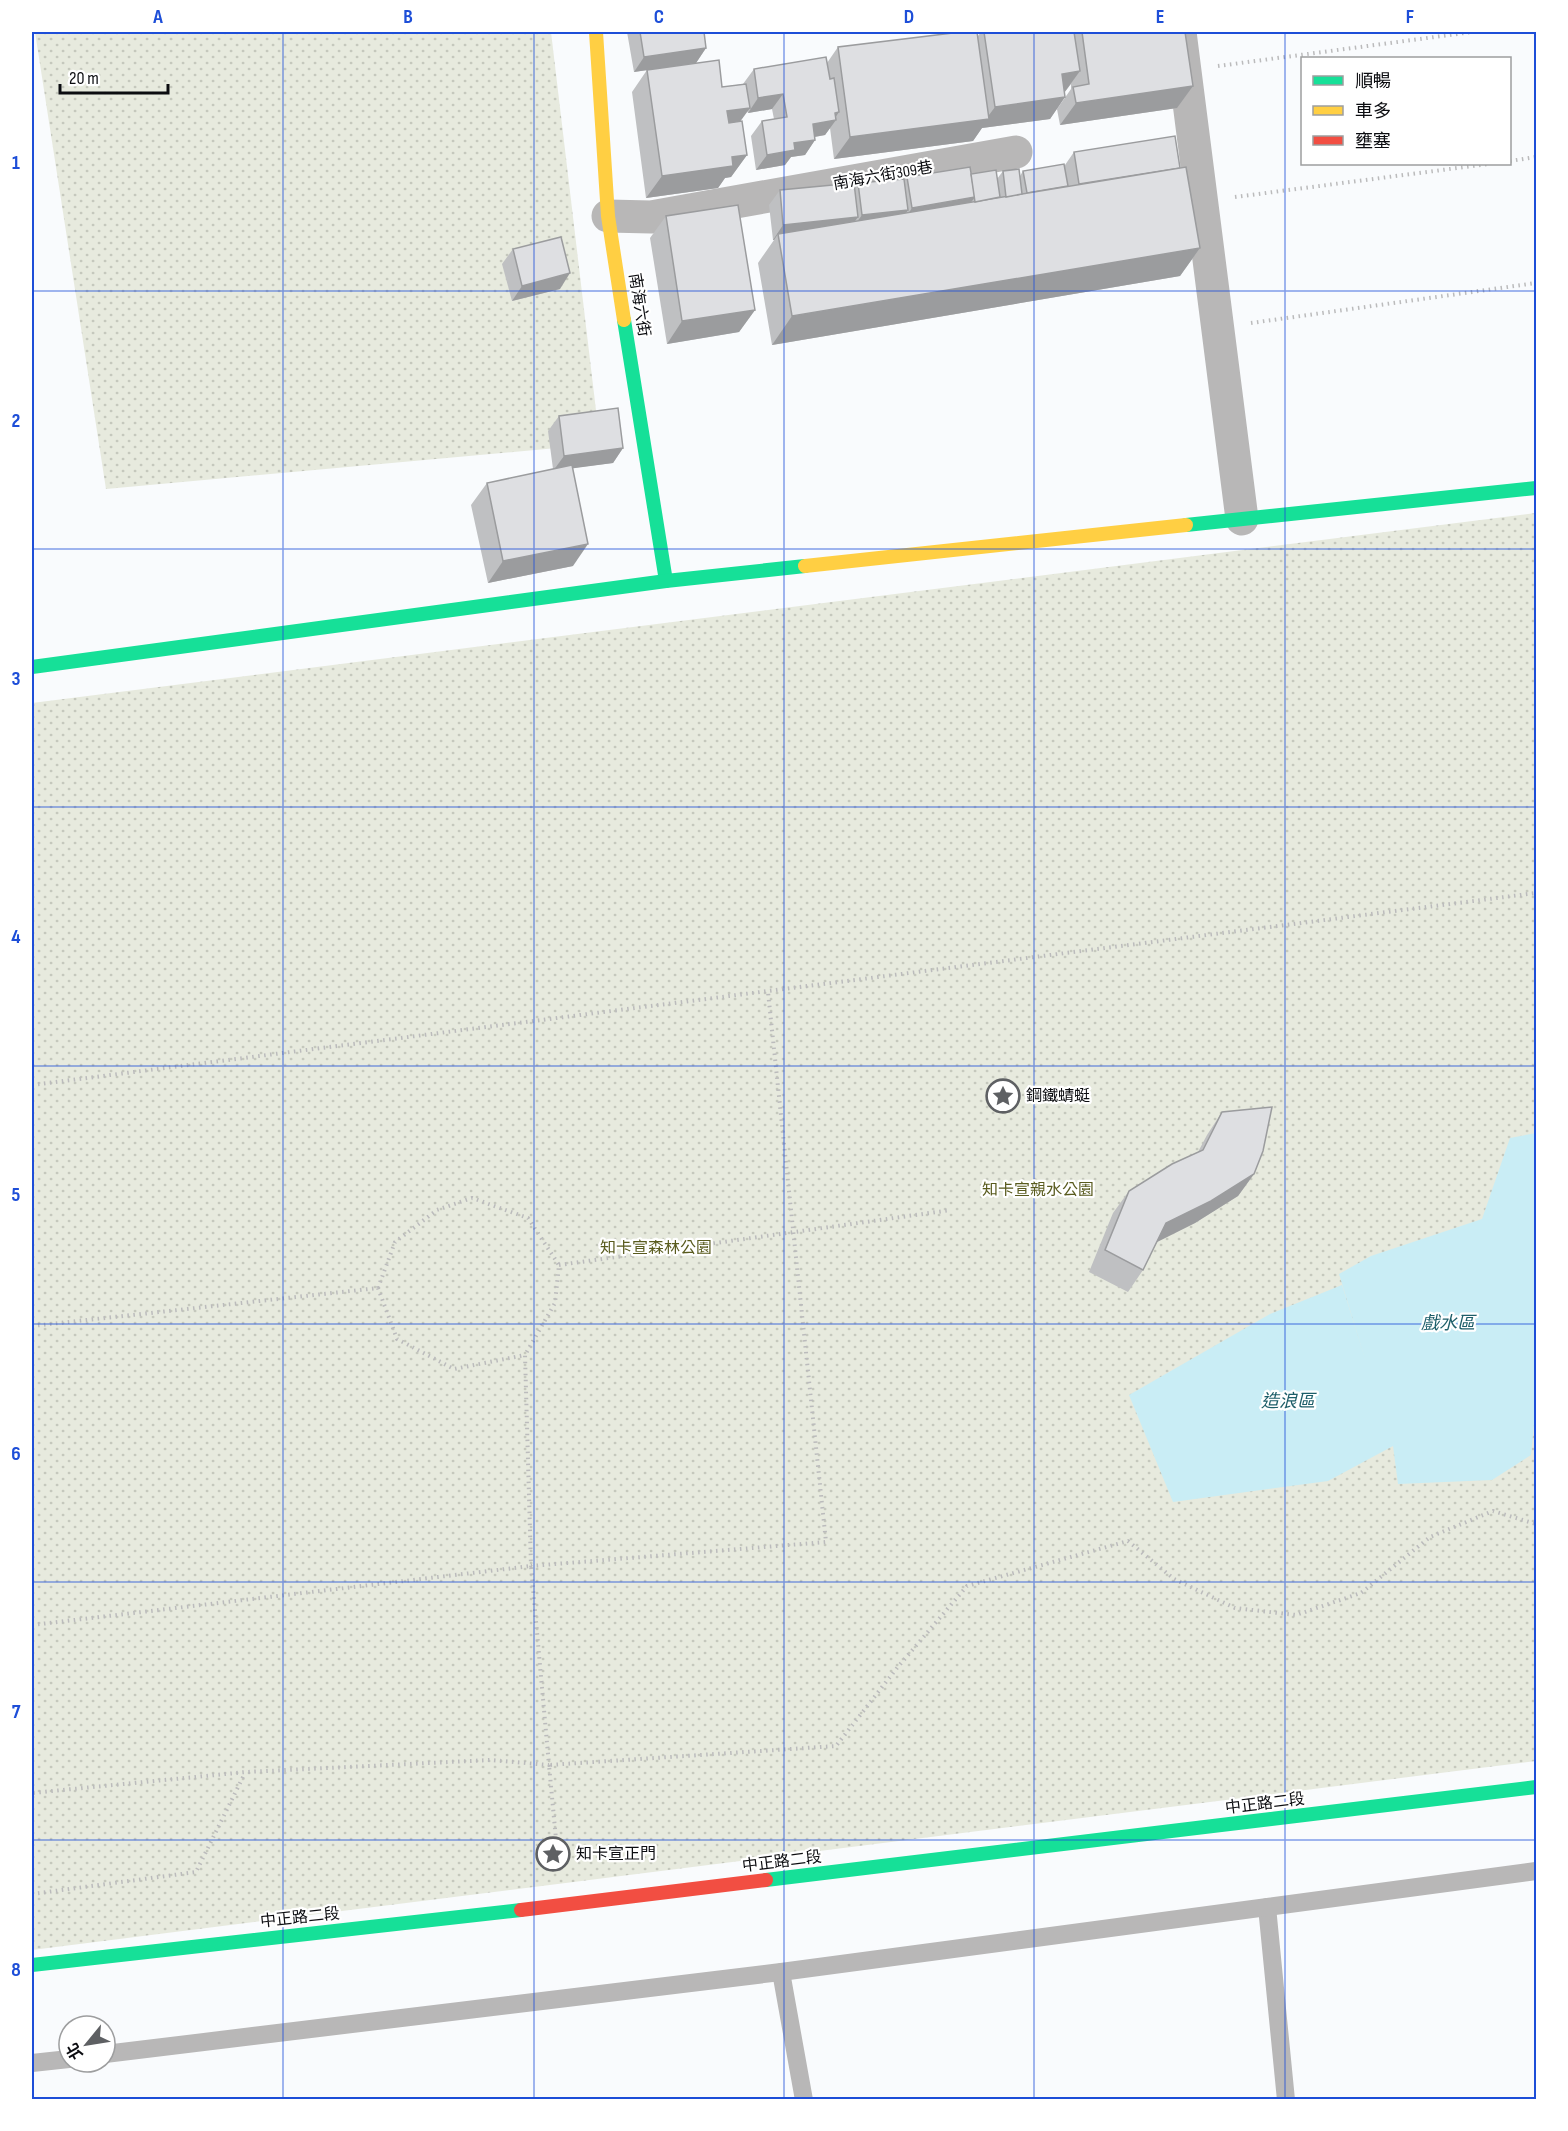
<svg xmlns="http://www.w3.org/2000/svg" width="1568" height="2131" viewBox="0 0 1568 2131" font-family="'Sofia Sans Condensed','Noto Sans TC',sans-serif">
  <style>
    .grass { fill: url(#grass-dots) }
    .water { fill: #c9edf5 }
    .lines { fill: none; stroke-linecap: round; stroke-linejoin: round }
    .path { stroke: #bbbbbc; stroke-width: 4; stroke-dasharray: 1.5 4.5; stroke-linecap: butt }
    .lane { stroke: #b8b7b7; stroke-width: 18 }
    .street { stroke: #b8b7b7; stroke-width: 33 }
    .fast { stroke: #16e098; stroke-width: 14 }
    .slow { stroke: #ffcf43; stroke-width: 14 }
    .jam { stroke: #f24e42; stroke-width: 14 }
    .wall { fill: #bfc0c2 }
    .shaded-wall { fill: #9b9c9e }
    .building { fill: #dedfe2; stroke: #9b9c9e; stroke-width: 1.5 }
    .grid { fill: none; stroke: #1d4ed8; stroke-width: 1.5; stroke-opacity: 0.55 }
    .labels { text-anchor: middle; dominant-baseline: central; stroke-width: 4.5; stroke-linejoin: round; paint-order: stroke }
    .street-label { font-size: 16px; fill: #0b0c10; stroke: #fff }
    .poi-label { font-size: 16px; fill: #0b0c10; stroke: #fff; text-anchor: start }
    .park-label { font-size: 16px; fill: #595b1e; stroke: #fff }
    .water-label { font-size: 18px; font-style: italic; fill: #1d5e69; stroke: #fff }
    .neatline { fill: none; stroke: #1d4ed8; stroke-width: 2 }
    .grid-label { font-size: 20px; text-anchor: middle; font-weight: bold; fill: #1d4ed8 }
  </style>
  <defs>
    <pattern id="grass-dots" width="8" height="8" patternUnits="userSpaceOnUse" patternTransform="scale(1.5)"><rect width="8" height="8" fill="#e7eade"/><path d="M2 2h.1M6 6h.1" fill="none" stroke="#c5c8bd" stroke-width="1.8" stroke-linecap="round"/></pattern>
  </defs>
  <rect width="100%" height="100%" fill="#f9fbfd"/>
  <g class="grass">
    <path d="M35 32H551L600 444 106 489Z"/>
    <path d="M1536 513V1761L32 1950V703Z"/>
  </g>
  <path class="water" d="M1536 1133V1404L1531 1455 1492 1480 1398 1484 1393 1446 1328 1481 1173 1502 1129 1395 1270 1314 1342 1285 1367 1365 1339 1274 1371 1256 1482 1219 1510 1138Z"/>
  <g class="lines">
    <g class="path">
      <path d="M1218 66 1472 32"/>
      <path d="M1510 161 1536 157"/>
      <path d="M1235 197 1488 164"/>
      <path d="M1251 323 1536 283"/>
      <path d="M32 1085 1536 893"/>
      <path d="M559 1265 951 1210"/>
      <path d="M378 1288 395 1242 437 1210 472 1198 528 1218 559 1265 555 1303 525 1355"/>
      <path d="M32 1326 378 1288 397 1339 454 1369 525 1355 531 1566 826 1542 768 992"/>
      <path d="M32 1625 531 1566 549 1765 490 1760 246 1772 32 1793"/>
      <path d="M559 1871 549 1765 836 1746 897 1668 967 1586 1128 1541 1174 1579 1235 1608 1296 1615 1361 1593 1430 1537 1493 1511 1536 1524"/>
      <path d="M32 1894 196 1872 245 1773"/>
    </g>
    <g class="lane">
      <path d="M1267 1907 1286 2100"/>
      <path d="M781 1972 804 2100"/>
      <path d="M105 2054 781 1972 1536 1871"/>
      <path d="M32 2063 69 2059"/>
    </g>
    <g class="street">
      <path d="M1180 32 1242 519"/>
      <path d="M608 216 651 217 1016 152"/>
    </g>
    <g class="fast">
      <path d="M624 320 666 581"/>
      <path d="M1186 525 1536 488"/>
      <path d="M32 667 666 581 805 566"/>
      <path d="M766 1880 1536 1787"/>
      <path d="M32 1965 521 1910"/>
    </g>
    <g class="slow">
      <path d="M596 32 608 216 624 320"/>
      <path d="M805 566 1186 525"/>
    </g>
    <path class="jam" d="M521 1910 766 1880"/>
  </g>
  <g class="wall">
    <path d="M627 32H704L706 48 696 63 666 67 722 87 743 84 754 69 827 63 838 47 978 36 981 32H1185L1177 108 1060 125 1057 109 1071 89V84L1064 93 1065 97 1050 119 982 128 973 141 834 159 830 128 825 135 815 137V140L805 155 791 157 785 165 756 170 751 136 762 121 774 119 772 109 748 113 747 111 740 121 747 155 731 177 725 178 718 188 646 198 632 92 647 70 634 72Z"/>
    <path d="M1074 152 1180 168 1200 248 1180 276 772 345 758 263 774 240H773L769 205 780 190 855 188 858 183 905 181 907 177 971 174 997 179 1003 171 1020 176 1023 171 1065 165Z"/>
    <path d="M666 216 755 310 739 332 667 344 650 238Z"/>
    <path d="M513 249 560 289 512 301 502 264Z"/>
    <path d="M559 416 623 448 613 463 572 468 573 566 488 583 471 505 487 483 553 469 548 431Z"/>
    <path d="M1222 1112 1254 1174 1238 1196 1195 1223 1157 1242 1143 1270 1128 1292 1089 1272 1113 1213 1129 1191 1198 1152 1207 1135Z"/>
  </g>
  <g class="shaded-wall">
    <path d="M706 48 696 63 634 72 644 57Z"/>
    <path d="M1080 71 1064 93 1062 74Z"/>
    <path d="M1193 86 1177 108 1060 125 1076 103Z"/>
    <path d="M783 94 772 109 748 113 758 98Z"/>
    <path d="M1065 97 1050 119 982 128 973 141 834 159 850 137 986 119 995 107Z"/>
    <path d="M750 108 734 130 712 133 727 111Z"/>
    <path d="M839 112 833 121 836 120 825 135 802 139 813 124Z"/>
    <path d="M815 140 805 155 791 157 785 165 756 170 767 155 794 143Z"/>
    <path d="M747 155 731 177 725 178 718 188 646 198 662 176 732 157Z"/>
    <path d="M975 197 964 212 902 223 912 208Z"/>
    <path d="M908 210 898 225 851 230 862 215Z"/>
    <path d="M858 217 847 232 778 234 774 240H773L783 225Z"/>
    <path d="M1200 248 1180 276 772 345 792 316Z"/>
    <path d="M570 273 560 289 512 301 522 286Z"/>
    <path d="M755 310 739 332 667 344 682 321Z"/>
    <path d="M623 448 613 463 553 471 564 456Z"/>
    <path d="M588 544 573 566 488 583 503 561Z"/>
    <path d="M1254 1174 1238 1196 1195 1223 1151 1245 1166 1223Z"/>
  </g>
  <g class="building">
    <path d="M640 32H704L706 48 644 57Z"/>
    <path d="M961 32H977L989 119 850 137 838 47Z"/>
    <path d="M984 32H1074L1080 71 1062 74 1065 97 995 107Z"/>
    <path d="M1082 32H1185L1193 86 1076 103 1073 87 1089 84Z"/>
    <path d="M826 57 830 79 834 78 839 112 835 113 836 120 813 124 815 140 794 143 795 150 767 155 762 121 787 117 783 94 758 98 754 69Z"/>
    <path d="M719 60 722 87 746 84 750 108 727 111 729 123 742 121 747 155 732 157 733 166 662 176 647 70Z"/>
    <path d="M1175 136 1180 168 1079 184 1074 152Z"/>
    <path d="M1064 164 1068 186 1027 193 1023 171Z"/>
    <path d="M970 167 975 197 912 208 907 177Z"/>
    <path d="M1186 167 1200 248 792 316 778 234Z"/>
    <path d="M1019 169 1022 194 1006 197 1003 171Z"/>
    <path d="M996 170 1000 197 975 202 971 174Z"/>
    <path d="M904 179 908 210 862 215 858 183Z"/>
    <path d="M854 183 858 217 783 225 780 190Z"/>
    <path d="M738 205 755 310 682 321 666 216Z"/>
    <path d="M561 237 570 273 522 286 513 249Z"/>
    <path d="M618 408 623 448 564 456 559 416Z"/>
    <path d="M572 465 588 544 503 561 487 483Z"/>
    <path d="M1272 1107 1263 1151 1254 1174 1211 1201 1166 1223 1143 1270 1105 1250 1129 1191 1172 1164 1203 1150 1222 1112Z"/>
  </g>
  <path class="grid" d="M283 32V2100M534 32V2100M784 32V2100M1034 32V2100M1285 32V2100M32 291H1536M32 549H1536M32 807H1536M32 1066H1536M32 1324H1536M32 1582H1536M32 1840H1536"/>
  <defs>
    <symbol id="sight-ring" viewBox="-11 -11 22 22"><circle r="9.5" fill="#fff" stroke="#5e6063" stroke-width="1.5"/><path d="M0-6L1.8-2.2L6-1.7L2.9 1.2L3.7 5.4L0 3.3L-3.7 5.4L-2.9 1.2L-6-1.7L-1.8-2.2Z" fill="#5e6063"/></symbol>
  </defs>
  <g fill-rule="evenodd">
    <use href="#sight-ring" x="984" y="1077" width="38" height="38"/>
    <use href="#sight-ring" x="534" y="1835" width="38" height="38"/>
  </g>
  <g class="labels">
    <g class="street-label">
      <text transform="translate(883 176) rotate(-10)">南海六街309巷</text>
      <text transform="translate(639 305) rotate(81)">南海六街</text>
      <text transform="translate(1265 1804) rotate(-7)">中正路二段</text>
      <text transform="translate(782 1862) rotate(-7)">中正路二段</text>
      <text transform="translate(300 1918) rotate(-6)">中正路二段</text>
    </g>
    <g class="poi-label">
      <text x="1026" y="1096">鋼鐵蜻蜓</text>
      <text x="576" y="1854">知卡宣正門</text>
    </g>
    <g class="park-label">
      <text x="1038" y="1190">知卡宣親水公園</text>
      <text x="656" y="1248">知卡宣森林公園</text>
    </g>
    <g class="water-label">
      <text x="1448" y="1323">戲水區</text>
      <text x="1288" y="1401">造浪區</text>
    </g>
  </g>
  <rect width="1568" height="2131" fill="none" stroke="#ffffff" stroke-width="66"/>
  <rect x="1301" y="57" width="210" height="108" fill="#ffffff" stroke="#9d9e9f" stroke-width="1.5"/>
  <rect x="1313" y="76" width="30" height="9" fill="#16e098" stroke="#9d9e9f" stroke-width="1.5"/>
  <text x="1355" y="87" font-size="18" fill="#0b0c10">順暢</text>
  <rect x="1313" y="106" width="30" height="9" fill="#ffcf43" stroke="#9d9e9f" stroke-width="1.5"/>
  <text x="1355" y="117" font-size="18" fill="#0b0c10">車多</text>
  <rect x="1313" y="136" width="30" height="9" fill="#f24e42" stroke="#9d9e9f" stroke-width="1.5"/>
  <text x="1355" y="147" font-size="18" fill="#0b0c10">壅塞</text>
  <g transform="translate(87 2044) rotate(240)"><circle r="28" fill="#ffffff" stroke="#9d9e9f" stroke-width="1.5"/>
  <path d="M0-4.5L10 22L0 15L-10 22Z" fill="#5e6063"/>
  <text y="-9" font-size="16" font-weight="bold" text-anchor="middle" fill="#0b0c10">北</text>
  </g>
  <path d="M60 84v9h108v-9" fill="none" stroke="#0b0c10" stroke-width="3"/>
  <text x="69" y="84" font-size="18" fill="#0b0c10" stroke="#ffffff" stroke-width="4.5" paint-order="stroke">20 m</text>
  <rect x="33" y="33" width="1502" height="2065" class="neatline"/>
  <g class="grid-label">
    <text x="158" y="23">A</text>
    <text x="408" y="23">B</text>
    <text x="659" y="23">C</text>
    <text x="909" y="23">D</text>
    <text x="1160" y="23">E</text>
    <text x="1410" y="23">F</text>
    <text x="16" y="169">1</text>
    <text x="16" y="427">2</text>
    <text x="16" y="685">3</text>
    <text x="16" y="943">4</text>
    <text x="16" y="1201">5</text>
    <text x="16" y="1460">6</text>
    <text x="16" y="1718">7</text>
    <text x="16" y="1976">8</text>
  </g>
</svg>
